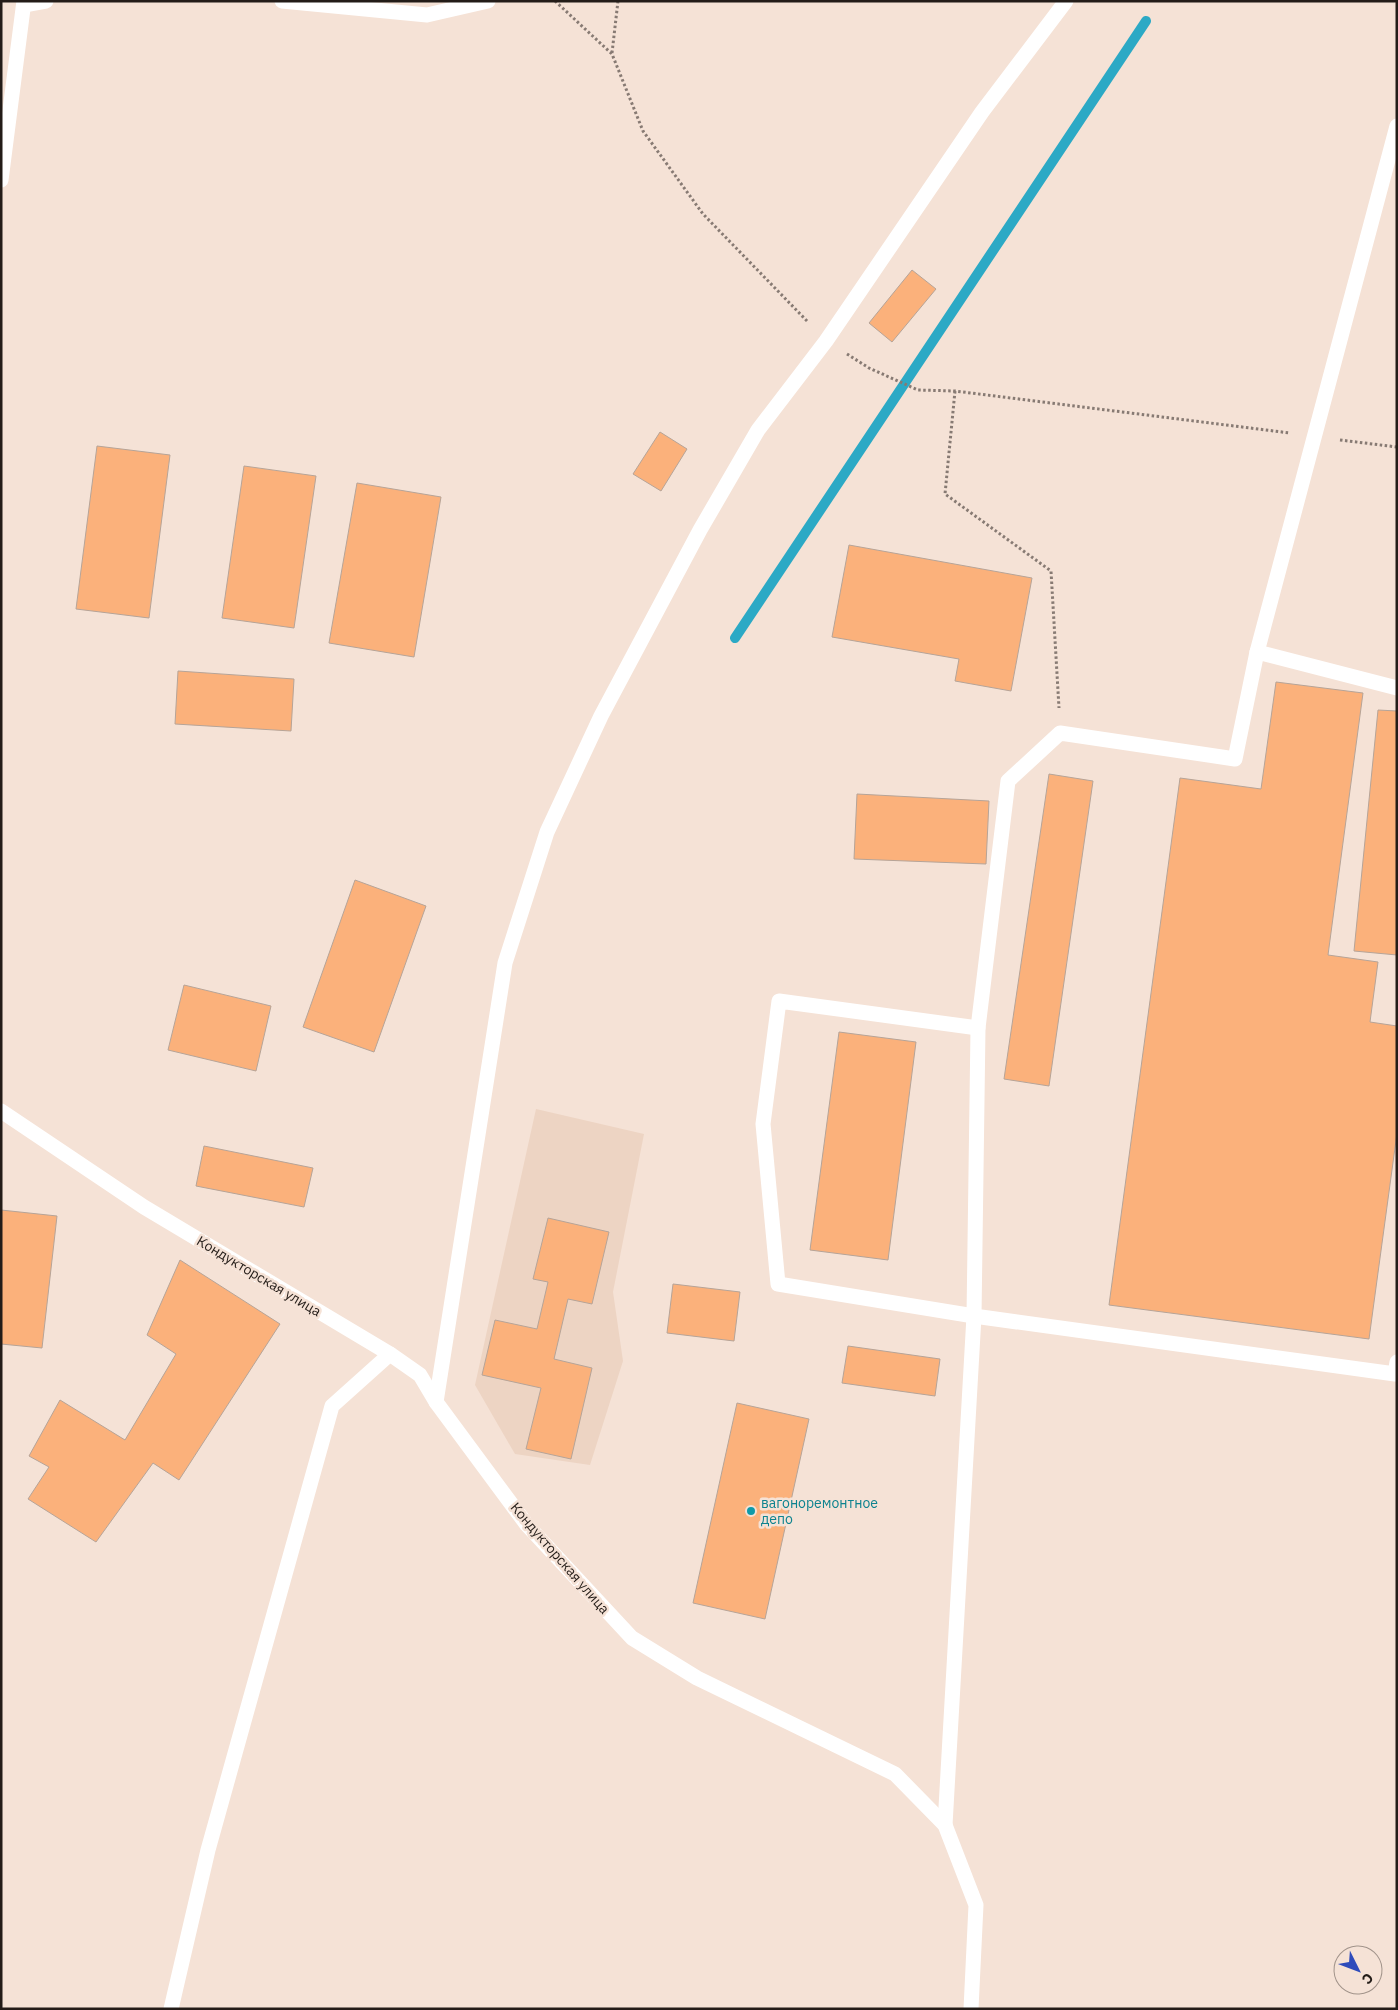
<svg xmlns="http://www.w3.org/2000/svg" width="1398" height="2010" viewBox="0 0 1398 2010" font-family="'IBM Plex Sans',sans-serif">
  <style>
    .built { fill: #edd4c3 }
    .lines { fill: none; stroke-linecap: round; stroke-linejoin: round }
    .stream { stroke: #2ca9c5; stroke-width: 10 }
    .building { fill: #fbb17b; stroke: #b6a498 }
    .path { stroke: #877a73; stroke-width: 3; stroke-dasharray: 2.5 2.5; stroke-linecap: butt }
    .service { stroke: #fff; stroke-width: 15 }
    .culture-dot { fill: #0f9aa8; stroke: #f5e2d6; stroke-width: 2 }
    .labels { text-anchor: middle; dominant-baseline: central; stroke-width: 5; stroke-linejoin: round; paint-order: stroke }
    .street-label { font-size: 14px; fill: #231c18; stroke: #f5e2d6 }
    .culture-label { font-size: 14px; fill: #0d838f; stroke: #f5e2d6; text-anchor: start }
  </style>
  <rect width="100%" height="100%" fill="#f5e2d6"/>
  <path class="built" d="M536 1109 644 1134 613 1292 623 1361 590 1465 515 1454 475 1385Z"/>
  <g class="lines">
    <path class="stream" d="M735 638 1146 21"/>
  </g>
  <g class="building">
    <path d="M912 270 936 289 892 342 869 323Z"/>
    <path d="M660 432 687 449 661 491 633 474Z"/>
    <path d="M97 446 170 455 149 618 76 609Z"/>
    <path d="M244 466 316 476 294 628 222 618Z"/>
    <path d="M357 483 441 497 414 657 329 643Z"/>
    <path d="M849 545 1032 578 1011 691 955 681 959 659 832 637Z"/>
    <path d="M178 671 294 679 291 731 175 724Z"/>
    <path d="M1276 682 1363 693 1328 955 1378 962 1370 1022 1397 1026V1133L1369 1339 1109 1305 1180 778 1261 789Z"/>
    <path d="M1378 710 1397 711V955L1354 951Z"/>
    <path d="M1049 774 1093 781 1049 1086 1004 1079Z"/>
    <path d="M857 794 989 801 986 864 854 859Z"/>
    <path d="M355 880 426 906 374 1052 303 1027Z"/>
    <path d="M184 985 271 1006 256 1071 168 1050Z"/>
    <path d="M839 1032 916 1042 888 1260 810 1250Z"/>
    <path d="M204 1146 313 1168 304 1207 196 1186Z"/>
    <path d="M1 1210 57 1216 42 1348 1 1344Z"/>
    <path d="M548 1218 609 1232 592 1304 568 1299 554 1359 592 1368 571 1459 526 1449 541 1388 482 1375 495 1320 537 1329 548 1282 533 1279Z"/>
    <path d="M180 1260 280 1324 179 1480 153 1463 96 1542 28 1499 49 1467 29 1456 60 1400 125 1440 176 1354 147 1335Z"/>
    <path d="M673 1284 740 1292 734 1341 667 1333Z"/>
    <path d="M848 1346 940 1359 935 1396 842 1383Z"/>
    <path d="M737 1403 809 1419 765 1619 693 1603Z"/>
  </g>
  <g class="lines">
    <g class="path">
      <path d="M555 1 612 54 643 131 703 214 808 322"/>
      <path d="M612 53 618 1"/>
      <path d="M847 354 869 368 918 390 955 391 1290 433"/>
      <path d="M955 391 945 494 1051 571 1059 708"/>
      <path d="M1340 440 1397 447"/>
    </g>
    <g class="service">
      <path d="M282 1 427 15 488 1"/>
      <path d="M24 5 46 1"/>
      <path d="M1 180 24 1"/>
      <path d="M1257 652 1397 126"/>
      <path d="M978 1028 779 1001 763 1124 778 1284 974 1316 1395 1374 1397 1362"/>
      <path d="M1 1111 144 1207 390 1354 420 1375 436 1402 527 1525 632 1638 697 1678 895 1774 945 1825 976 1905 971 2009"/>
      <path d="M436 1402 505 963 547 832 601 716 700 530 758 430 826 341 982 112 1066 1"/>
      <path d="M945 1825 974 1316 978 1028 1008 781 1060 733 1235 759 1257 652 1397 688"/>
      <path d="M171 2009 208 1850 332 1406 390 1354"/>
    </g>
  </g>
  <circle class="culture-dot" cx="751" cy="1511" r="5"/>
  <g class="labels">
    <g class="street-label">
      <text transform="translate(259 1276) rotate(31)">Кондукторская улица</text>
      <text transform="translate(560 1558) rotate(49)">Кондукторская улица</text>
    </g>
    <g class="culture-label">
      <text x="761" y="1503">вагоноремонтное<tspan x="761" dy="16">депо</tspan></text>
    </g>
  </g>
  <rect width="1398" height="2010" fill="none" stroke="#231c18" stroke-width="5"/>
  <g transform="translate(1358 1970) rotate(132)"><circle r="24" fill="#f5e2d6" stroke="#a1938a"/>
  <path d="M0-4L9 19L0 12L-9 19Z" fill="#2e4bbb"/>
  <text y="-8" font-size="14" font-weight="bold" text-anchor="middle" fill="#231c18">С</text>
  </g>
</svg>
